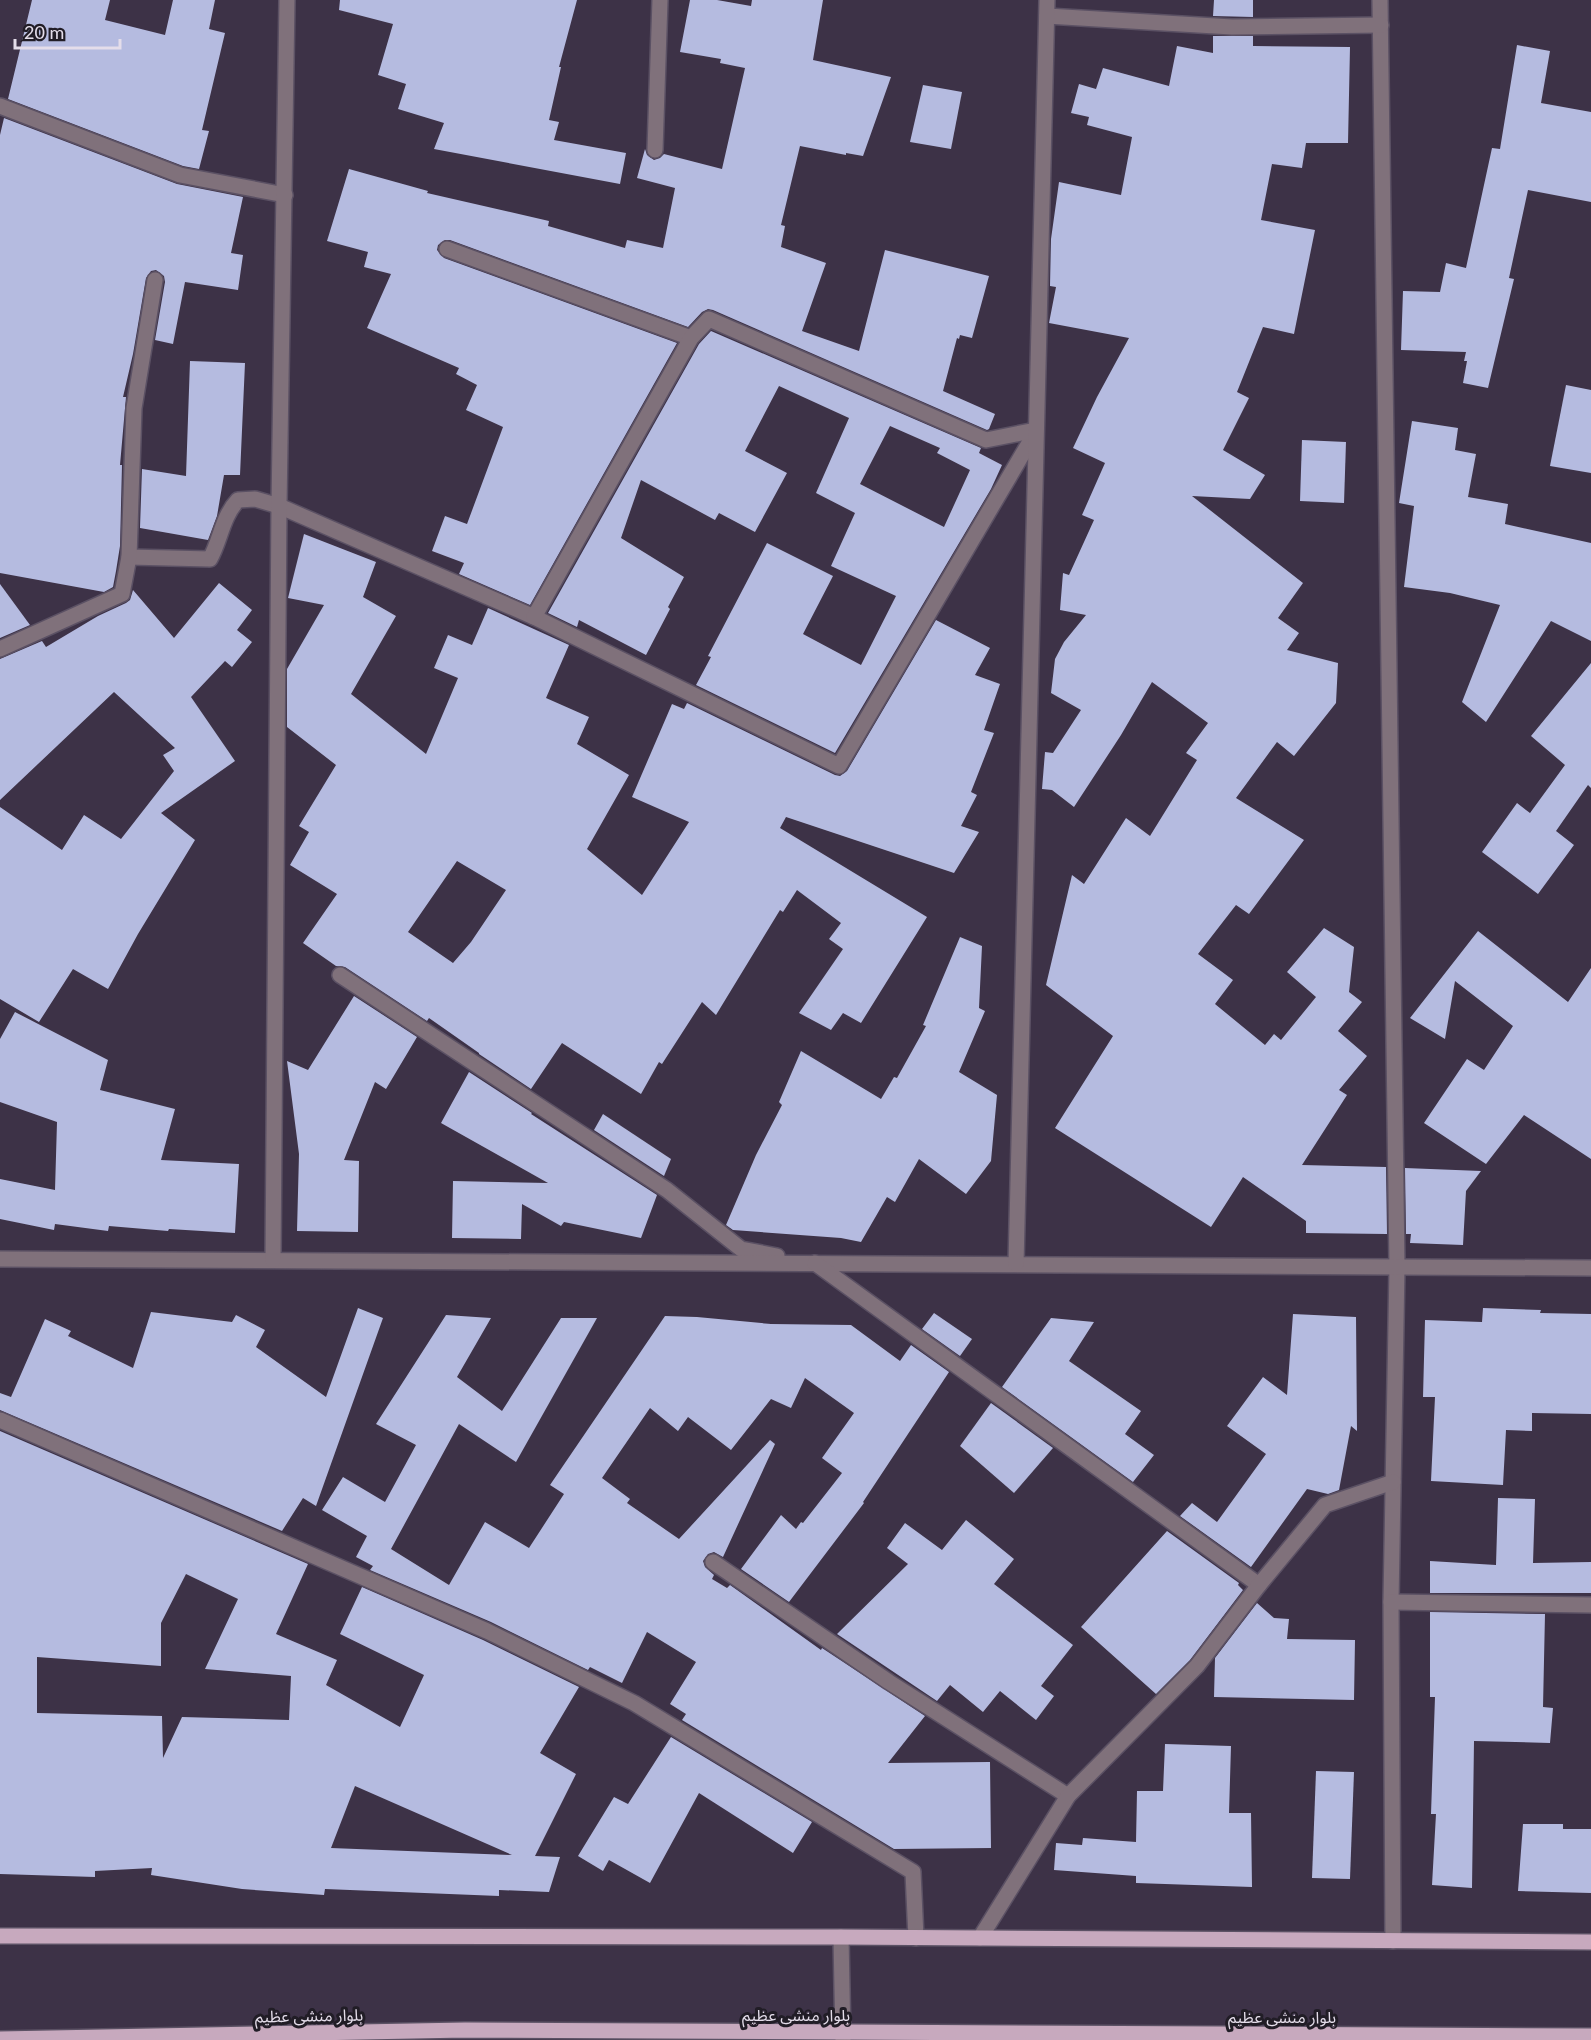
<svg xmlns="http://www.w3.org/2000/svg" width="1591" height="2040" viewBox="0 0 1591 2040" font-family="Lato,'Noto Sans Arabic',sans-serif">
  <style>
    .building { fill: #b5bbe0; fill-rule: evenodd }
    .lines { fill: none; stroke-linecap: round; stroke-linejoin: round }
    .minor-casing { stroke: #5b5164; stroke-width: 18 }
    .major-casing { stroke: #5b5164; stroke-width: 18 }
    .minor { stroke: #80717b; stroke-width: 15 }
    .major { stroke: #c7a9be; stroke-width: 15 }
    .labels { text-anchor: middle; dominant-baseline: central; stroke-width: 6; stroke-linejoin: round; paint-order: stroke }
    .street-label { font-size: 16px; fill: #e4ddea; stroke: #211d26 }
  </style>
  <rect width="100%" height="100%" fill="#3d3247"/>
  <g class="building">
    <path d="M32 0H110L105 20 165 35 173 0H215L209 29 225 33 202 130 209 131 199 169 183 166 8 99Z"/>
    <path d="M340 0H577L559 67H561L549 120 559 122 554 140 626 153 620 184 434 149 444 123 398 109 406 84 378 75 393 24 339 10Z"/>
    <path d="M690 0H717L751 6 752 0H823L813 60 891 77 863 156 846 153V155L800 146 781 225 785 226 781 247 826 263 802 331 859 351 885 250 989 276 972 338 960 335 959 339 957 338 943 391 995 414 989 429 987 430 713 310 708 309 702 312 688 327 450 240H445L438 245 437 250 444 258 677 343 530 605 459 574 464 563 432 551 445 516 467 524 503 427 466 410 477 385 456 374 459 368 367 328 391 274 364 267 368 252 327 241 349 169 428 191 427 193 549 221 548 226 625 248 627 240 663 248 675 188 637 178 645 149 647 155 654 160 660 158 664 154 722 169 745 68 720 63 721 59 680 52Z"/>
    <path d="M1214 0H1253V17L1213 16Z"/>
    <path d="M1213 36H1253V46L1350 47 1348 143H1306L1302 168 1272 164 1261 220 1315 230 1294 334 1263 327 1237 392 1249 398 1223 450 1265 475 1250 499 1192 496 1303 583 1278 618 1299 633 1287 650 1338 663 1336 703 1294 756 1277 742 1236 798 1304 840 1249 914 1236 905 1198 954 1233 980 1215 1004 1265 1045 1274 1034 1281 1040 1316 997 1287 972 1324 928 1354 947 1349 992 1362 1002 1338 1031 1367 1056 1339 1090 1347 1095 1302 1165 1386 1167 1387 1234 1306 1233V1221L1243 1177 1211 1227 1055 1128 1113 1036 1046 985 1072 875 1084 884 1126 818 1150 836 1197 760 1186 753 1208 723 1152 682 1121 735 1074 807 1052 790 1042 789 1045 752 1053 753 1081 710 1051 693 1055 659 1064 642 1086 615 1060 610 1063 573 1069 575 1094 520 1082 515 1105 463 1073 448 1097 397 1129 338 1049 323 1056 287 1050 286 1051 239 1059 182 1121 195 1132 137 1087 125 1089 117 1071 113 1079 84 1096 89 1103 68 1169 86 1177 46 1213 53Z"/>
    <path d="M1517 45 1550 51 1541 103 1591 112V202L1528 190 1509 278 1514 279 1488 388 1463 383 1467 361H1464L1466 352 1401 350 1403 291 1440 292 1446 263 1466 268 1492 148 1500 149Z"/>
    <path d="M923 85 962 92 951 149 910 142Z"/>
    <path d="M4 118 177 184 243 197 231 253 243 255 238 290 185 282 173 344 155 340 165 282 164 276 156 270 151 271 146 278 133 354 123 397H126L120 465H122L120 546 116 571 113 587 104 592 0 573V135Z"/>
    <path d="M711 331 981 448 979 453 1002 465 991 489 835 753 696 685 711 657 708 656 767 543 833 576 803 634 861 665 896 596 831 566 855 513 816 493 849 418 779 386 745 451 787 473 755 532 719 513 715 520 641 480 621 538 684 577 668 607 670 609 646 655 579 620 577 627 548 613 699 344ZM890 426 940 448 937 453 970 470 944 527 860 484Z"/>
    <path d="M190 361 245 363 240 475H224L217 516 208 540 140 528 142 469 186 476Z"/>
    <path d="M1566 385 1591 390V473L1550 466Z"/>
    <path d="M1412 421 1458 428 1455 450 1476 454 1468 497 1508 504 1505 524 1591 543V641L1551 621 1486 722 1462 702 1500 605 1450 593 1404 587 1414 506 1399 503Z"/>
    <path d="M1302 440 1346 442 1344 503 1300 501Z"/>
    <path d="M304 534 376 562 363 597 396 616 351 694 426 754 458 678 434 668 448 635 472 645 488 608 569 645 546 698 589 717 577 744 629 775 587 849 642 895 689 822 632 797 672 704 684 709 687 703 835 775 840 776 847 771 936 620 990 648 975 675 1000 684 984 730 994 733 971 792 977 795 961 826 979 832 954 873 786 817 780 828 927 917 861 1023 843 1013 831 1030 799 1013 843 949 829 939 841 923 797 890 783 912 780 910 716 1015 702 1002 662 1064 659 1062 641 1094 562 1043 531 1089 479 1054V1053L429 1018 427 1021 345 967 336 966 303 943 337 894 290 865 309 832 299 826 336 765 287 727V669L324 605 288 598ZM457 861 506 890 471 942 453 963 408 932Z"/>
    <path d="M219 583 252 610 237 630 252 642 232 667 225 661 191 697 235 761 161 813 195 840 138 934 108 989 73 969 39 1022 0 999V807L62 850 84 815 121 839 174 771 163 755 175 748 114 692 0 800V659L42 641 46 647 98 616 126 603 130 600 133 590 174 638Z"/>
    <path d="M0 584 30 625 0 638Z"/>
    <path d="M1591 663V788L1588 785 1556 831 1574 845 1538 894 1482 852 1517 803 1530 813 1565 765 1531 736Z"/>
    <path d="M1478 931 1568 1002 1591 968V1159L1524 1115 1486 1164 1424 1123 1467 1059 1484 1070 1513 1026 1455 981 1445 1039 1410 1018Z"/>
    <path d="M960 937 982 946 979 1008 985 1011 959 1072 997 1095 991 1161 966 1194 919 1159 895 1202 887 1197 861 1242 841 1238 733 1230 726 1225 756 1155 782 1105 779 1102 801 1051 881 1099 894 1077 897 1078 926 1026 923 1025Z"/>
    <path d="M354 996 417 1037 386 1089 375 1082 344 1160 359 1161 358 1232 297 1231 299 1154 287 1061 308 1070Z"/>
    <path d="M15 1012 108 1060 100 1090 175 1109 161 1160 239 1164 235 1233 169 1229 168 1231 109 1226 108 1231 55 1224 54 1230 0 1219V1179L55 1190 57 1122 0 1102V1039Z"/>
    <path d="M469 1072 532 1113 531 1114 657 1195 641 1238 564 1222 561 1226 522 1204 521 1239 452 1238 453 1181 548 1183 441 1123Z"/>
    <path d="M603 1114 671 1159 664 1176 594 1130Z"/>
    <path d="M1405 1168 1481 1171 1466 1191 1463 1245 1410 1243 1411 1234H1406Z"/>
    <path d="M358 1308 383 1318 316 1506 303 1498 282 1531 0 1410V1393L11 1397 45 1319 71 1331 68 1336 133 1368 151 1312 232 1322 236 1315 265 1330 256 1347 326 1397Z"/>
    <path d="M1483 1308 1541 1310 1540 1313 1591 1314V1414L1532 1413V1431L1506 1430 1503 1485 1431 1481 1435 1397H1423L1425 1320 1482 1322Z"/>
    <path d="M934 1313 972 1339 960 1356 922 1329Z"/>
    <path d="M1293 1314 1356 1317 1357 1431 1351 1426 1339 1490 1328 1494 1307 1489 1251 1567 1180 1516 1192 1503 1217 1522 1266 1454 1227 1426 1263 1377 1287 1395Z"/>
    <path d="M446 1315 491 1318 457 1377 502 1411 561 1318H597L516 1462 459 1424 391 1549 449 1585 485 1522 529 1548 564 1494 550 1485 665 1316 697 1317 771 1324 851 1325 900 1361 911 1345 949 1372 863 1502 864 1503 789 1602 741 1569 781 1515 796 1529 801 1522 803 1523 842 1473 822 1458 854 1413 805 1378 791 1408 771 1399 731 1450 688 1417 678 1431 650 1408 602 1478 630 1499 627 1503 679 1539 770 1440 775 1444 723 1557 714 1552 708 1554 703 1561 705 1567 714 1575 712 1579 727 1588 730 1585 821 1650 822 1648 925 1716 888 1763 990 1762 991 1848 894 1849 682 1720 686 1714 670 1704 696 1662 647 1632 622 1683 590 1667 588 1670 491 1622 370 1570 373 1566 356 1557 367 1536 322 1510 343 1477 385 1502 416 1445 376 1424Z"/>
    <path d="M1051 1318 1094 1322 1069 1361 1141 1411 1125 1434 1154 1455 1133 1482 1002 1387Z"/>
    <path d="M991 1403 1053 1448 1014 1493 960 1446Z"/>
    <path d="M0 1431 308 1564 276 1634 337 1660 326 1685 400 1727 424 1675 340 1634 362 1587 483 1640 579 1687 540 1753 576 1774 535 1856 560 1857 549 1892 499 1890V1896L325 1889 324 1895 242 1889 151 1875 152 1868 95 1871V1877L0 1874ZM186 1574 238 1599 205 1669 291 1676 289 1720 182 1717 163 1758 162 1716 37 1713V1657L161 1666V1623ZM355 1786 512 1855 331 1848Z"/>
    <path d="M1498 1498 1535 1499 1533 1563 1591 1562V1593H1430V1561L1496 1565Z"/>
    <path d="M966 1520 1014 1559 994 1584 1073 1645 1041 1686 1054 1696 1036 1720 1000 1691 983 1712 950 1685 937 1701 837 1634 908 1564 887 1548 905 1523 942 1550Z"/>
    <path d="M1167 1531 1239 1583 1238 1585 1243 1590 1190 1660 1156 1694 1081 1627Z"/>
    <path d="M1257 1603 1274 1618 1289 1619 1287 1639 1355 1640 1354 1700 1214 1697 1215 1658Z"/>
    <path d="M1430 1612 1545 1614 1543 1707 1553 1708 1550 1743 1474 1741 1472 1888 1432 1885 1436 1814H1431L1435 1697H1430Z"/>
    <path d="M671 1737 812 1822 793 1853 699 1793 650 1883 609 1860 603 1871 578 1856 614 1797 628 1804Z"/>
    <path d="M1165 1744 1231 1746 1229 1813H1251L1252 1887 1136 1883V1876L1054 1870 1056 1843 1082 1845 1083 1838 1136 1842 1137 1791H1163Z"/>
    <path d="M1316 1771 1354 1772 1350 1879 1312 1878Z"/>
    <path d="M1523 1824H1563V1829H1591V1893L1518 1891Z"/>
  </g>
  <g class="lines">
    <defs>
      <g id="minor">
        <path d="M1380 0 1397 1267 1391 1602 1393 1941"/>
        <path d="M1047 16 1232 27 1381 25"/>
        <path d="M0 106 180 175 285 195"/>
        <path d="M655 150 660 0"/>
        <path d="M447 249 691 338"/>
        <path d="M129 557 210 559C221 539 222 517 238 500L255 499 279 506 534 617 839 766 1035 433"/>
        <path d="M534 617 691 338 709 319 986 440 1036 430"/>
        <path d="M0 649 122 594 129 557 134 408 155 280"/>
        <path d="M340 975 667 1190 741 1249 777 1256"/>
        <path d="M0 1259 1591 1268"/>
        <path d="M273 1260 279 506 287 0"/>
        <path d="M815 1263 1259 1585"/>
        <path d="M1016 1264 1047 0"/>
        <path d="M0 1420 487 1631 634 1703 913 1872 916 1938"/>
        <path d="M713 1562 889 1682 1068 1796"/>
        <path d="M1391 1602 1591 1605"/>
        <path d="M841 1937 843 2040"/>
        <path d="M980 1938 1068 1796 1197 1666 1259 1585 1325 1505 1393 1482"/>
      </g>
      <g id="major">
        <path d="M0 1936 841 1937 1591 1942"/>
        <path d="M0 2039 465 2030 1591 2036"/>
      </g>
    </defs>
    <use href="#minor" class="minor-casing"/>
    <use href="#major" class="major-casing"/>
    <use href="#minor" class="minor"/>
    <use href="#major" class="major"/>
  </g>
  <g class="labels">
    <g class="street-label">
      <text x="796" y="2014">بلوار منشی عظیم</text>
      <text transform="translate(309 2015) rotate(-1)">بلوار منشی عظیم</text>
      <text x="1282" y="2016">بلوار منشی عظیم</text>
    </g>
  </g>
  <path d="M15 39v9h105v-9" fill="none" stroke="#e4ddea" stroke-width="3"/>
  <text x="24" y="39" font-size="18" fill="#e4ddea" stroke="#211d26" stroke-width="4.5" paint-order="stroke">20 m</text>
</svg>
